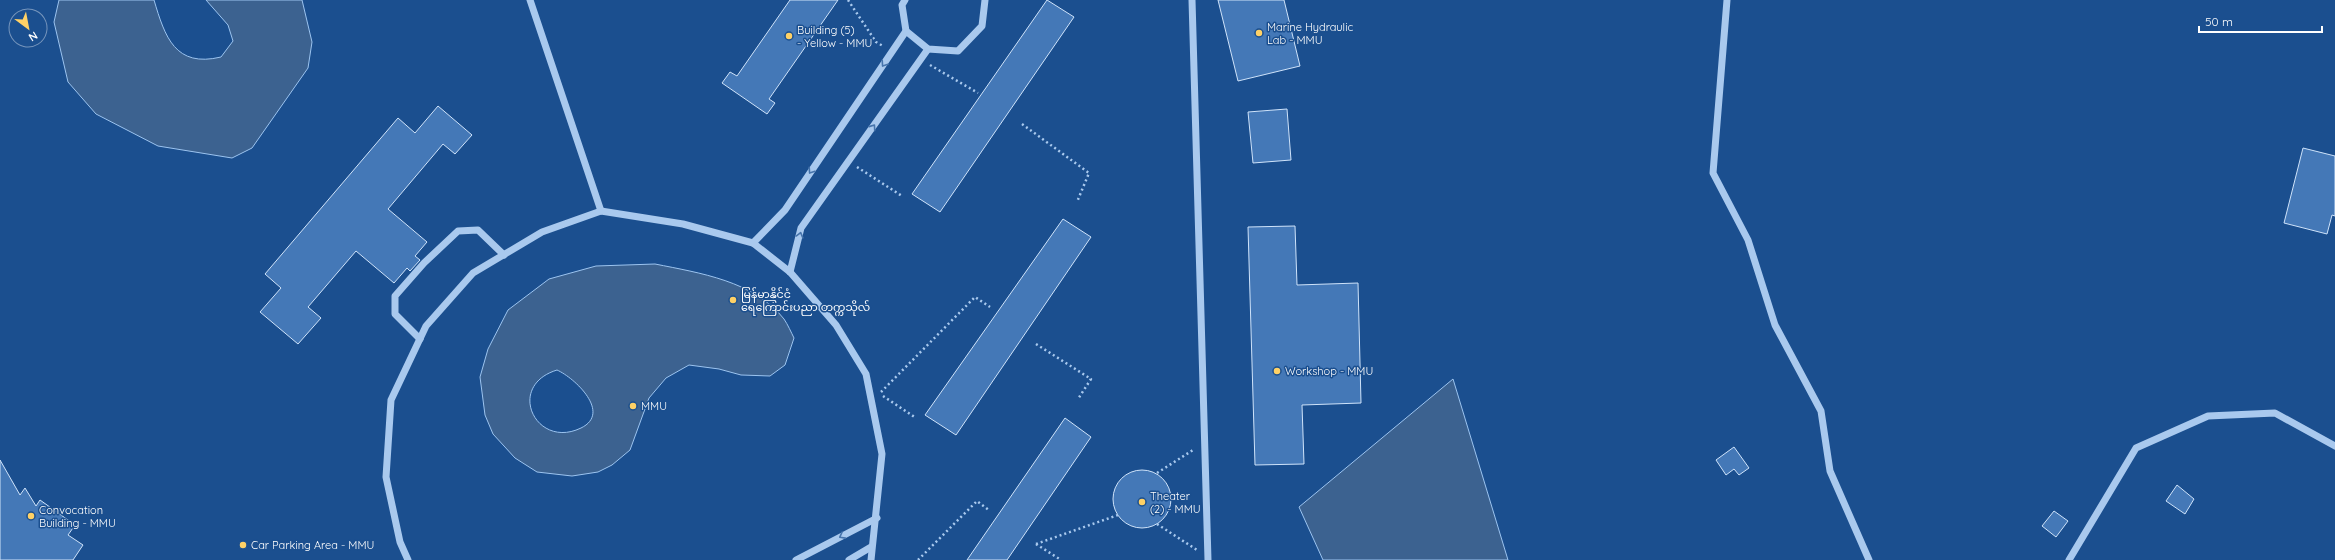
<svg xmlns="http://www.w3.org/2000/svg" width="2335" height="560" viewBox="0 0 2335 560" font-family="Quicksand,'Noto Sans Myanmar',sans-serif">
  <style>
    .water { fill: #3c6290; stroke: #9cc4f0; fill-rule: evenodd }
    .building { fill: #4478b7; stroke: #cfe3fa }
    .lines { fill: none; stroke-linecap: round; stroke-linejoin: round }
    .path { stroke: #a9c9ee; stroke-width: 2.5; stroke-dasharray: 2 3; stroke-linecap: butt }
    .minor { stroke: #a9c9ee; stroke-width: 7 }
    .oneway { stroke: #4674ac }
    .poi-dot { fill: #ffd166; stroke: #1b4f8f; stroke-width: 1.5 }
    .labels { text-anchor: middle; dominant-baseline: central; stroke-width: 3; stroke-linejoin: round; paint-order: stroke }
    .poi-label { font-size: 11px; fill: #fff; stroke: #1b4f8f; text-anchor: start }
  </style>
  <rect width="100%" height="100%" fill="#1b4f8f"/>
  <g class="water">
    <path d="M59 0H154C165 37 175 68 221 57L233 41 228 25 206 0H302L312 42 308 68 252 148 232 158 158 146 96 114 68 82 54 22Z"/>
    <path d="M655 264C700 273 754 281 784 319 788 325 791 332 794 338L785 365 770 376 741 375 719 369 689 365 666 378 649 398 630 450 612 465 598 472 572 476 537 472 515 458 493 434 485 415 480 377 488 349 508 310 549 279 596 266ZM557 370C575 378 612 413 581 428 536 450 505 386 557 370Z"/>
    <path d="M1453 379 1508 560H1323L1299 507Z"/>
  </g>
  <g class="building">
    <path d="M790 0H838L769 99 775 103 767 114 722 83 730 72 737 76Z"/>
    <path d="M1047 0 1074 17 940 212 912 194Z"/>
    <path d="M1218 0H1284L1300 66 1238 81Z"/>
    <path d="M438 106 472 135 455 154 443 144 388 209 427 242 415 256 420 260 410 271 407 268 394 283 356 251 308 307 321 318 298 344 260 312 281 288 265 274 398 118 415 133Z"/>
    <path d="M1287 109 1291 160 1253 163 1248 112Z"/>
    <path d="M2303 148 2335 156V216L2332 215 2327 234 2284 223Z"/>
    <path d="M1063 219 1091 237 956 435 925 415Z"/>
    <path d="M1295 226 1297 285 1358 283 1361 403 1302 405 1304 464 1255 465 1248 227Z"/>
    <path d="M1065 418 1091 437 1007 560H967Z"/>
    <path d="M1734 447 1749 468 1739 475 1734 469 1726 475 1716 460Z"/>
    <path d="M0 460 20 495 25 488 36 506 40 500 75 525 68 535 83 545 73 560H0Z"/>
    <circle cx="1142" cy="499" r="29"/>
    <path d="M2177 485 2194 499 2185 514 2166 501Z"/>
    <path d="M2054 511 2068 521 2056 537 2042 526Z"/>
  </g>
  <g class="lines">
    <g class="path">
      <path d="M848 0 876 42 883 46"/>
      <path d="M930 65 978 93"/>
      <path d="M1022 124 1089 173 1077 202"/>
      <path d="M857 167 902 196"/>
      <path d="M1036 344 1091 379 1078 399"/>
      <path d="M881 392 975 297 990 307"/>
      <path d="M883 396 916 418"/>
      <path d="M1157 473 1193 450"/>
      <path d="M1157 524 1197 550"/>
      <path d="M1036 544 1118 515"/>
      <path d="M1036 544 1061 560"/>
      <path d="M918 560 977 501 990 511"/>
    </g>
    <g class="minor">
      <path d="M530 0 601 211"/>
      <path d="M905 0 902 5 906 31 928 49 958 51 982 26 985 0"/>
      <path d="M1192 0 1208 560"/>
      <path d="M1727 0 1713 173 1748 240 1775 325 1821 411 1830 471 1869 560"/>
      <path d="M753 243 785 210 906 31"/>
      <path d="M790 272 801 228 928 49"/>
      <path d="M420 339 395 314V296L424 263 458 231 478 230 504 255"/>
      <path d="M408 560 400 542 386 477 391 400 426 326 473 273 542 232 601 211 683 224 753 243 790 272 836 325 866 374 882 454 871 560"/>
      <path d="M796 560 877 518"/>
      <path d="M849 560 871 547"/>
      <path d="M2069 560 2136 448 2208 416 2275 413 2335 446"/>
    </g>
  </g>
  <defs><path id="oneway-chevron" d="M-2-3.5L2.5 0L-2 3.5" fill="none" stroke-width="1.6" stroke-linecap="round" stroke-linejoin="round"/></defs>
  <g class="oneway">
    <use href="#oneway-chevron" transform="translate(884 64) rotate(124)"/>
    <use href="#oneway-chevron" transform="translate(873 127) rotate(-55)"/>
    <use href="#oneway-chevron" transform="translate(811 171) rotate(124)"/>
    <use href="#oneway-chevron" transform="translate(800 235) rotate(-75)"/>
    <use href="#oneway-chevron" transform="translate(842 536) rotate(152)"/>
  </g>
  <g class="poi-dot">
    <circle cx="1259" cy="33" r="4"/>
    <circle cx="789" cy="36" r="4"/>
    <circle cx="733" cy="300" r="4"/>
    <circle cx="1277" cy="371" r="4"/>
    <circle cx="633" cy="406" r="4"/>
    <circle cx="1142" cy="502" r="4"/>
    <circle cx="31" cy="516" r="4"/>
    <circle cx="243" cy="545" r="4"/>
  </g>
  <g class="labels">
    <g class="poi-label">
      <text x="1267" y="27">Marine Hydraulic<tspan x="1267" dy="13">Lab - MMU</tspan></text>
      <text x="797" y="30">Building (5)<tspan x="797" dy="13">- Yellow - MMU</tspan></text>
      <text x="741" y="294">မြန်မာနိုင်ငံ<tspan x="741" dy="13">ရေကြောင်းပညာ တက္ကသိုလ်</tspan></text>
      <text x="1285" y="371">Workshop - MMU</text>
      <text x="641" y="406">MMU</text>
      <text x="1150" y="496">Theater<tspan x="1150" dy="13">(2) - MMU</tspan></text>
      <text x="39" y="510">Convocation<tspan x="39" dy="13">Building - MMU</tspan></text>
      <text x="251" y="545">Car Parking Area - MMU</text>
    </g>
  </g>
  <g transform="translate(28 28) rotate(148)"><circle r="19" fill="#1b4f8f" stroke="#7695bc"/>
  <path d="M0-3L7 15L0 10L-7 15Z" fill="#ffd166"/>
  <text y="-6" font-size="11" font-weight="bold" text-anchor="middle" fill="#ffffff">N</text>
  </g>
  <path d="M2199 26v6h123v-6" fill="none" stroke="#ffffff" stroke-width="2"/>
  <text x="2205" y="26" font-size="12" fill="#ffffff" stroke="#1b4f8f" stroke-width="3" paint-order="stroke">50 m</text>
</svg>
